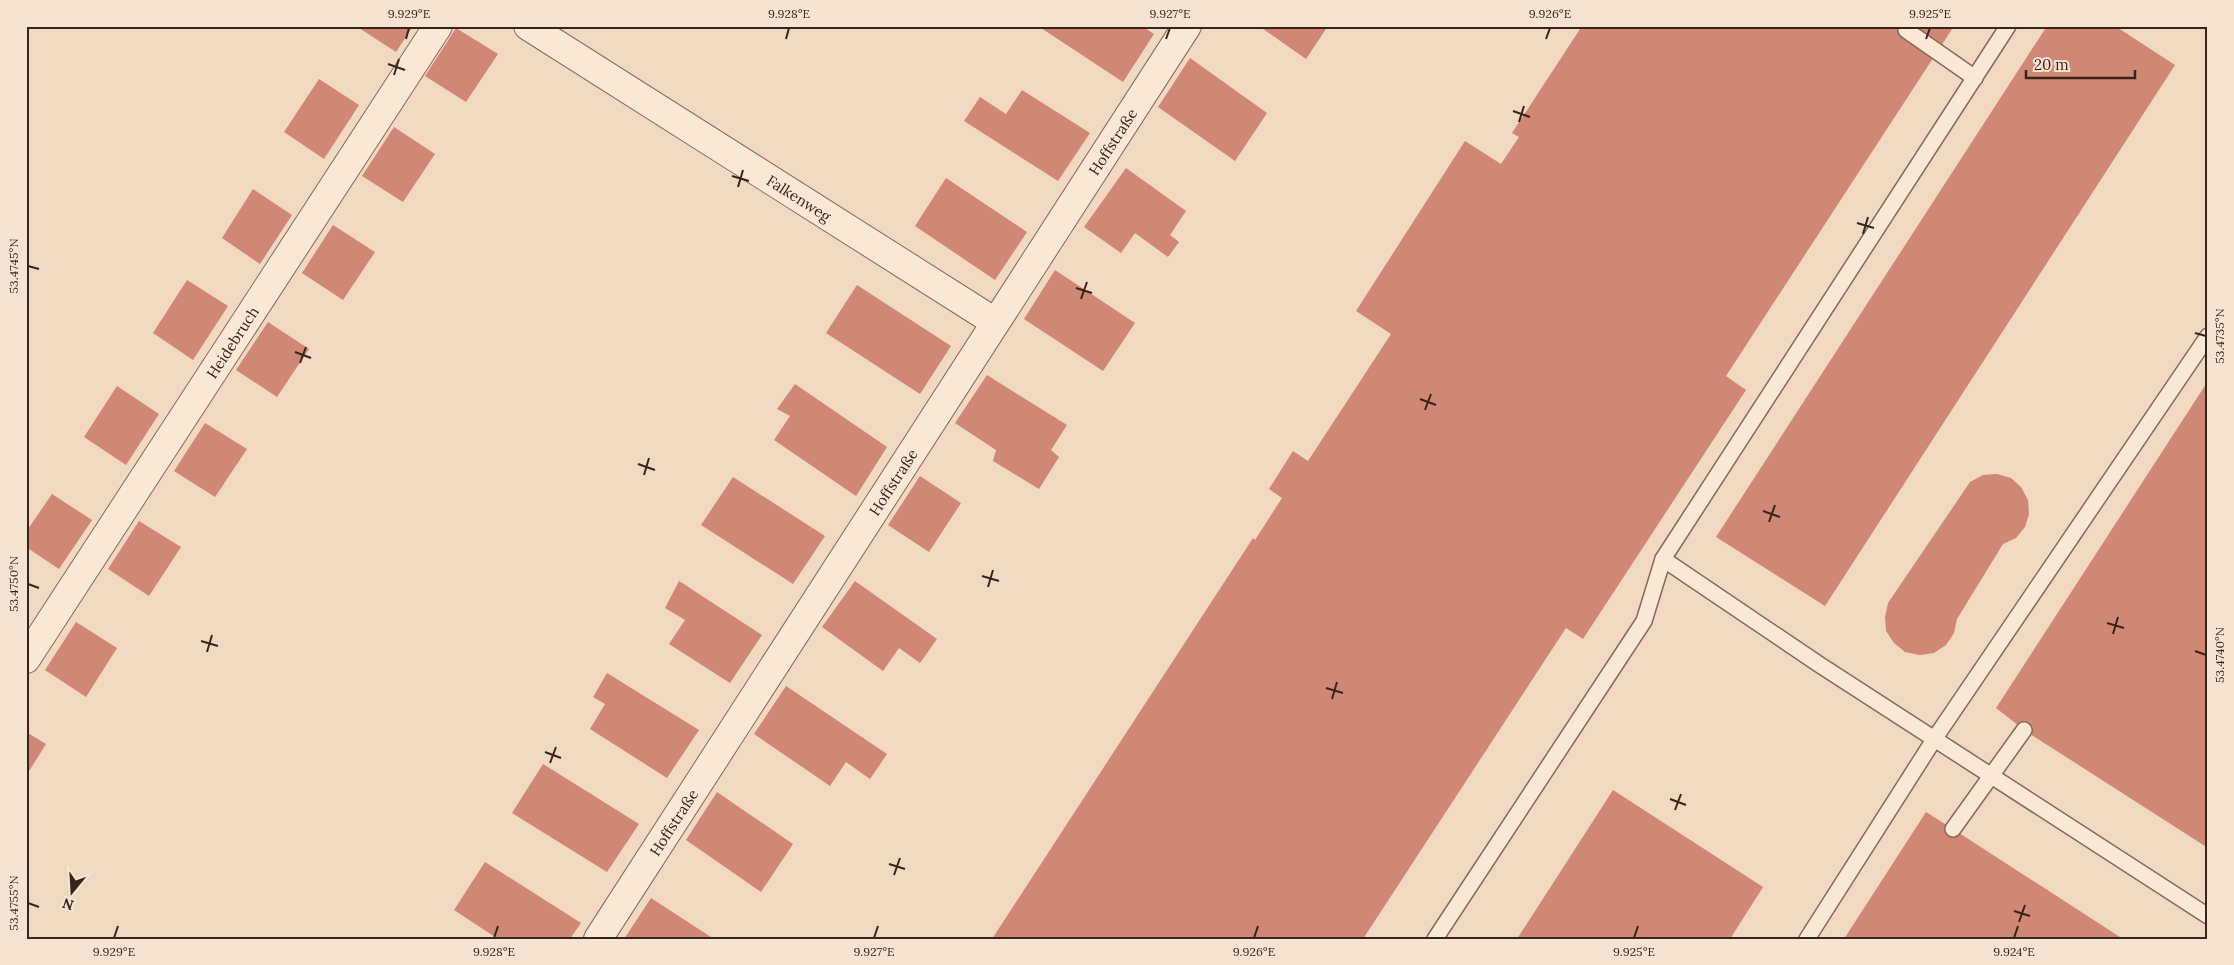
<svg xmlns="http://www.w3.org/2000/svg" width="2234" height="965" viewBox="0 0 2234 965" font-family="Lora,serif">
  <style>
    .building { fill: #d08775 }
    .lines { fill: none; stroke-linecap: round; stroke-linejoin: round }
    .lane-casing { stroke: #8a6857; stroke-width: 18 }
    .street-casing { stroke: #8a6857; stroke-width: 30 }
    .lane { stroke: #fae7d4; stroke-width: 15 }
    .street { stroke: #fae7d4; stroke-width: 28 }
    .ticks { fill: none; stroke: #39241c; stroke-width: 2 }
    .labels { text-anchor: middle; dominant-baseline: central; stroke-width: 4; stroke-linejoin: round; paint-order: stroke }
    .street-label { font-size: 15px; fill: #39241c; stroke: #f7e4d0 }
    .neatline { fill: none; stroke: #39241c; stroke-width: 2 }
    .ticks-label { font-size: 12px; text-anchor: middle; fill: #39241c }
  </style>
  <rect width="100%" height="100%" fill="#f0d8c1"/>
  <g class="building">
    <path d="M356 26H413L396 52Z"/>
    <path d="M1042 26H1142L1154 34 1123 82 1041 28Z"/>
    <path d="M1259 26H1328L1306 59Z"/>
    <path d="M1582 26H1954L1726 376 1746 390 1583 639 1566 628 1363 939H992L1253 538 1255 540 1282 498 1269 489 1293 451 1308 461 1391 334 1356 311 1465 141 1501 164 1519 137 1512 133Z"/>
    <path d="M2047 26H2115L2175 65 1825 606 1716 537Z"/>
    <path d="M456 28 498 54 466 102 425 76Z"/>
    <path d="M1190 58 1267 113 1235 161 1158 107Z"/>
    <path d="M319 79 359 105 324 159 284 132Z"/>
    <path d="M1022 90 1090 133 1058 181 964 121 980 97 1006 114Z"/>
    <path d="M394 127 435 154 403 202 362 176Z"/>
    <path d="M1126 168 1186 211 1170 235 1179 242 1168 257 1135 233 1121 253 1084 227Z"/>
    <path d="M946 178 1027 232 995 280 915 226Z"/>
    <path d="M253 189 292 215 260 264 222 238Z"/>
    <path d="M333 225 375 252 343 300 302 273Z"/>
    <path d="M1055 270 1135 323 1103 371 1024 319Z"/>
    <path d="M187 280 228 306 193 360 153 333Z"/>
    <path d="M857 285 951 346 920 394 826 333Z"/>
    <path d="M268 322 309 349 277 397 236 370Z"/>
    <path d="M987 375 1067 425 1051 450 1059 457 1039 489 993 461 996 450 955 423Z"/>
    <path d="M2208 381V848L2024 730 1996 708Z"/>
    <path d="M795 384 887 447 856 496 774 440 790 416 777 409Z"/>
    <path d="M117 386 159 414 126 465 84 437Z"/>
    <path d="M205 423 247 449 215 497 174 471Z"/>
    <path d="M1997 474 2011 478 2021 487 2028 500 2029 514 2025 527 2016 538 2003 544 1957 619 1954 633 1946 645 1934 653 1920 655 1905 652 1894 643 1886 631 1885 617 1888 603 1970 482 1983 475Z"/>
    <path d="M920 476 961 503 929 552 888 525Z"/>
    <path d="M733 477 825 536 793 584 701 525Z"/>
    <path d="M52 494 92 520 59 569 26 547V532Z"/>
    <path d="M139 521 181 547 149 596 108 569Z"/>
    <path d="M679 581 762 635 730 683 669 644 685 620 665 608Z"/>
    <path d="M855 581 937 639 920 663 899 648 883 671 822 627Z"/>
    <path d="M76 622 117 648 86 697 45 670Z"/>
    <path d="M607 673 699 730 667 778 590 729 605 704 593 697Z"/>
    <path d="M786 686 887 754 870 779 846 762 830 786 754 734Z"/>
    <path d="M26 732 46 744 26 776Z"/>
    <path d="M543 764 639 824 607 872 512 813Z"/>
    <path d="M1613 790 1763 887 1730 939H1517Z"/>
    <path d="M717 792 793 844 761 892 686 840Z"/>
    <path d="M1926 812 1953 829 2123 939H1844Z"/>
    <path d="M485 862 581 923 570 939H498L454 910Z"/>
    <path d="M651 898 714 939H624Z"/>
  </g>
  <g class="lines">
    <defs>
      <g id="lane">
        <path d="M1906 30 1975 78"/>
        <path d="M1663 559 1820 665 2208 916"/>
        <path d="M1953 829 2024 730"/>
        <path d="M1435 939 1644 621 1663 559 2008 26"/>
        <path d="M1807 939 1935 738 2208 336"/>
      </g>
      <g id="street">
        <path id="s1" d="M528 26 995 322"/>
        <path id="s2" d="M26 659 438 26"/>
        <path id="s3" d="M598 939 1187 26"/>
      </g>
    </defs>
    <use href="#lane" class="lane-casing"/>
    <use href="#street" class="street-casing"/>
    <use href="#lane" class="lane"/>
    <use href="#street" class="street"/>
  </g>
  <path class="ticks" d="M406 39 409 28M786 39 789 28M1166 39 1170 28M1546 39 1550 28M1926 39 1930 28M388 64 405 70M394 75 399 59M1513 111 1530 117M1519 122 1524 106M732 176 749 181M738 187 743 170M1857 223 1874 228M1863 234 1868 217M28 266 39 269M1076 288 1092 293M1081 299 1087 282M2195 333 2206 336M295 352 311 358M300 363 306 347M1420 399 1436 405M1425 410 1431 394M638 464 655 470M644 475 649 458M1763 511 1780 517M1769 522 1775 505M982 576 999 581M28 584 39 588M988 587 993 570M2107 623 2124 628M2113 634 2118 617M201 641 218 646M2195 651 2206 655M207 652 212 635M1326 688 1343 693M1332 699 1337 682M545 752 561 758M550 763 556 747M1670 799 1686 805M1675 810 1681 794M889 864 905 869M894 875 900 858M28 903 39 907M2014 911 2030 916M2019 922 2025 905M114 938 118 926M494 938 498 926M874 938 878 926M1254 938 1258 926M1634 938 1638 926M2014 938 2018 926"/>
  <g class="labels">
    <g class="street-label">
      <text stroke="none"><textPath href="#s3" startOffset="949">Hoffstraße</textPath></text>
      <text stroke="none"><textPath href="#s1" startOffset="321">Falkenweg</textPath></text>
      <text stroke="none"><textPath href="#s2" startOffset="378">Heidebruch</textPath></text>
      <text stroke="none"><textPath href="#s3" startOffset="544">Hoffstraße</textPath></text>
      <text stroke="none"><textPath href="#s3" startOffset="139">Hoffstraße</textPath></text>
    </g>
  </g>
  <rect width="2234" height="965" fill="none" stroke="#f7e4d0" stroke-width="55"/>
  <g transform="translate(72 892) rotate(198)" stroke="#f7e4d0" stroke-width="4" paint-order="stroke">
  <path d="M0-4L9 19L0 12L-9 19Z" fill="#39241c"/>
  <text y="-8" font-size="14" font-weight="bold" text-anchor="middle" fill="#39241c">N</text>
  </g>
  <path d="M2026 70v8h109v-8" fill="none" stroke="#39241c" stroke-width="2.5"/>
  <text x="2034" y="70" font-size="15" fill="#39241c" stroke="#f7e4d0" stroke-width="4" paint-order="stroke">20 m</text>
  <rect x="28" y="28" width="2178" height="910" class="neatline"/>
  <g class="ticks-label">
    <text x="409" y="18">9.929°E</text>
    <text x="789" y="18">9.928°E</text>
    <text x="1170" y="18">9.927°E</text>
    <text x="1550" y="18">9.926°E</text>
    <text x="1930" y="18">9.925°E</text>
    <text transform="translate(14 266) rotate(-90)" y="4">53.4745°N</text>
    <text transform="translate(2220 336) rotate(-90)" y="4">53.4735°N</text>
    <text transform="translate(14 584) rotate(-90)" y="4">53.4750°N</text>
    <text transform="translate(2220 655) rotate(-90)" y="4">53.4740°N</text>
    <text transform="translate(14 903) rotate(-90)" y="4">53.4755°N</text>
    <text x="114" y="956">9.929°E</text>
    <text x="494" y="956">9.928°E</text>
    <text x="874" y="956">9.927°E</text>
    <text x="1254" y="956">9.926°E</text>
    <text x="1634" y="956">9.925°E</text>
    <text x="2014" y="956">9.924°E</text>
  </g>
</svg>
